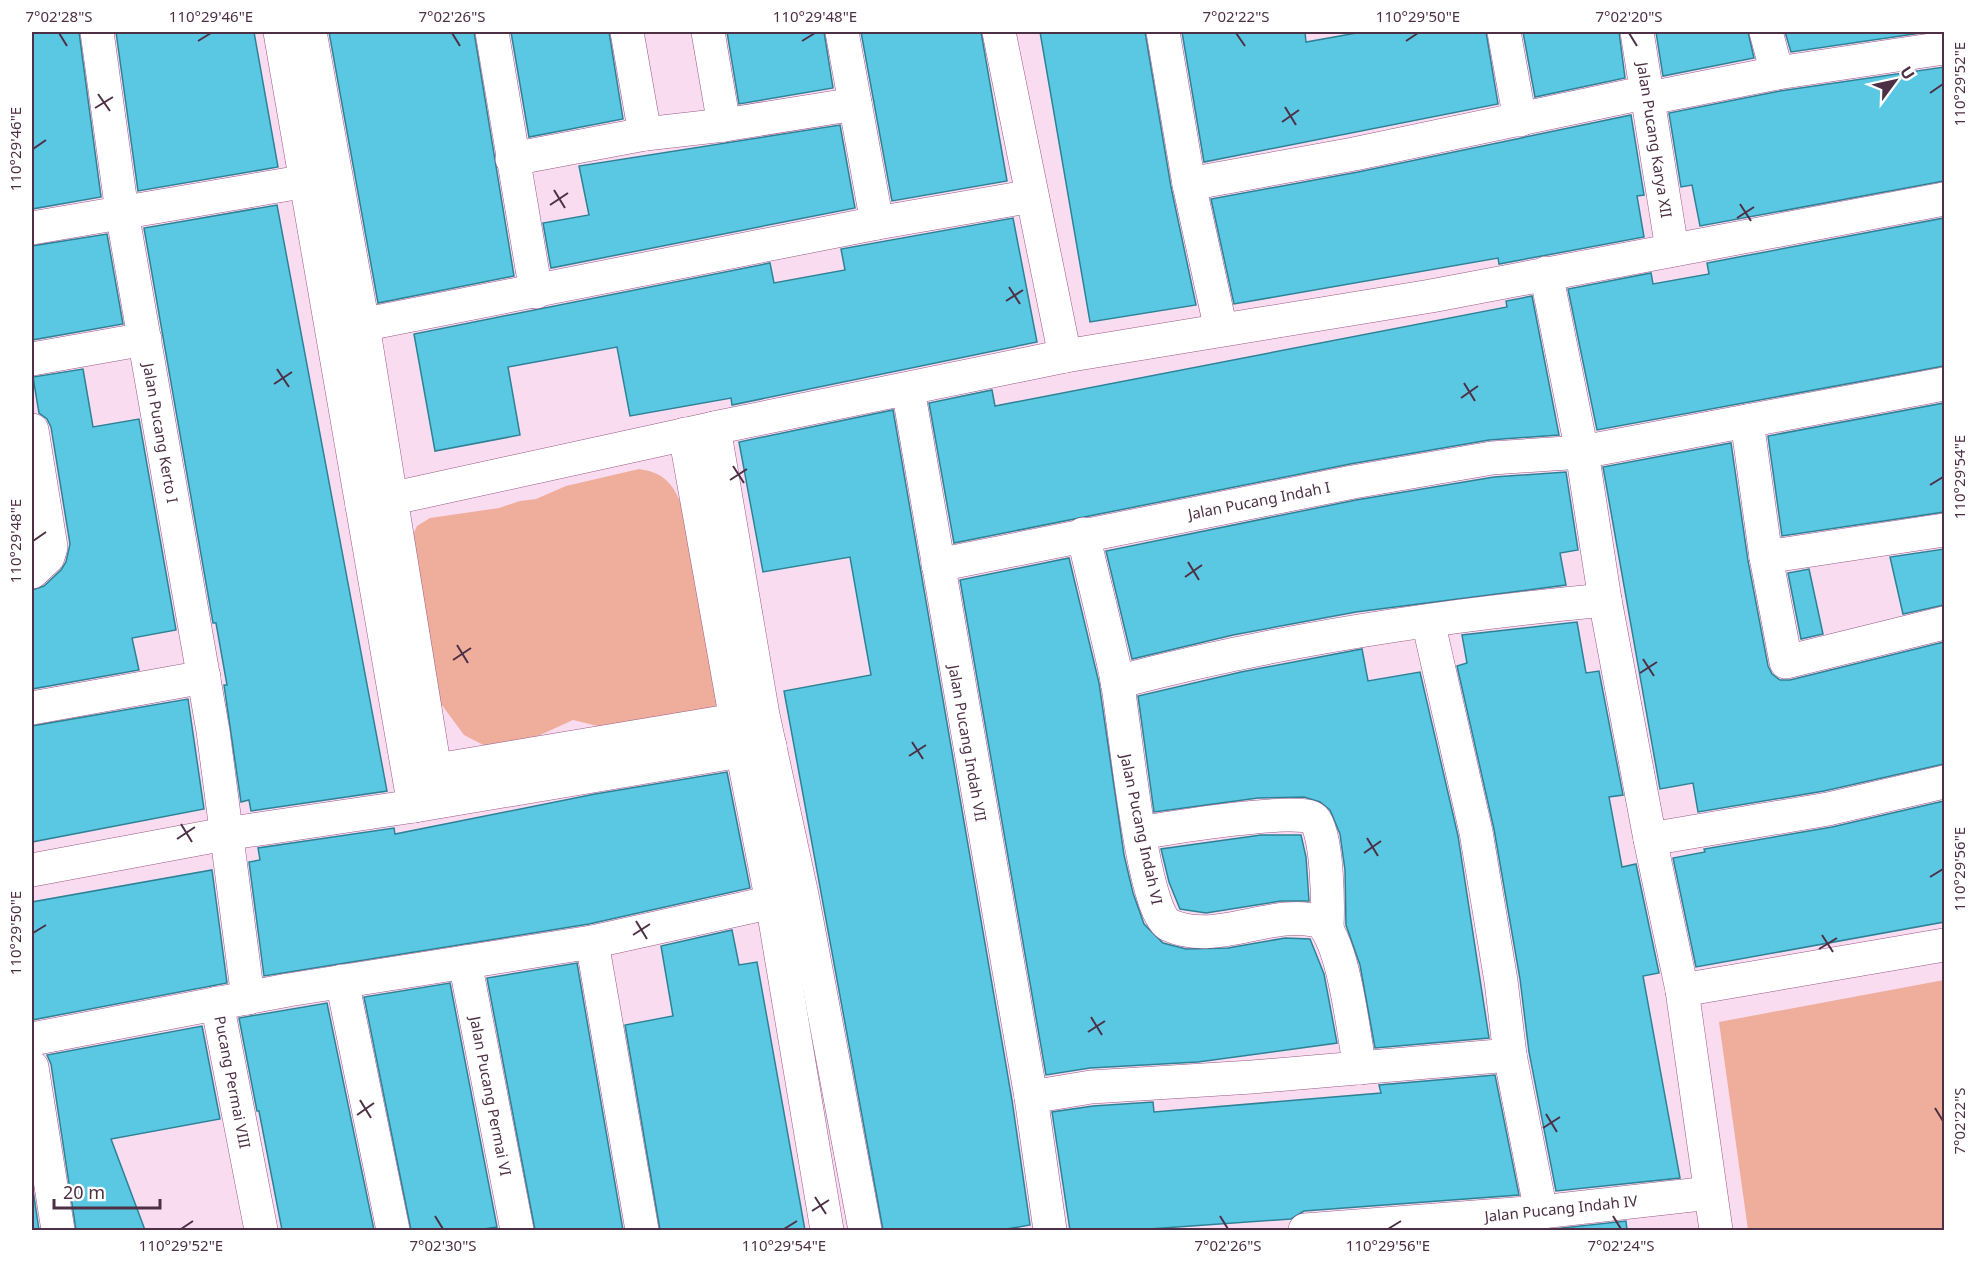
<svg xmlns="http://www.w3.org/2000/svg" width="1976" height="1262" viewBox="0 0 1976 1262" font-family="'Noto Sans',sans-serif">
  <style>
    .green { fill: #efae9b }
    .building { fill: #5bc8e3; stroke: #2d8296; stroke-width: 1.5 }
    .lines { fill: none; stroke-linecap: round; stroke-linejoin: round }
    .street-casing { stroke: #9a5989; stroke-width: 34 }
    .secondary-casing { stroke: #9a5989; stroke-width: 34 }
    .street { stroke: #fff; stroke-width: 33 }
    .secondary { stroke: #fff; stroke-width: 33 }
    .ticks { fill: none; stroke: #4d3045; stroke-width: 2 }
    .labels { text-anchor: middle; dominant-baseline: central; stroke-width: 4.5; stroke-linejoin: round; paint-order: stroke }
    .street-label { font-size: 15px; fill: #4d3045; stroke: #fff }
    .neatline { fill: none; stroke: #4d3045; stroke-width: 2 }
    .ticks-label { font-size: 15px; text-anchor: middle; fill: #4d3045 }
  </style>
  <rect width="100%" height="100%" fill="#fadcf1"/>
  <g class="green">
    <path d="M639 469C650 471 660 473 668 482 682 495 694 541 695 561 696 575 695 579 703 591L723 709 606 728 573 720 527 741 495 751 464 735 436 697 410 541 417 526 430 518 499 508 520 501 536 499 566 486Z"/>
    <path d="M1944 980V1230H1748L1719 1022Z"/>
  </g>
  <g class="building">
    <path d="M32 32H79L101 197 32 209Z"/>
    <path d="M116 32H254L278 167 138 191Z"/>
    <path d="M329 32H474L514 276 378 303Z"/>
    <path d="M511 32H609L623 119 529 137Z"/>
    <path d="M727 32H824L833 88 739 104Z"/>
    <path d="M861 32H981L1007 181 892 201Z"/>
    <path d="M1040 32H1145L1171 187 1196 305 1090 322Z"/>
    <path d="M1182 32H1305L1306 42 1362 32H1486L1498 104 1204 162Z"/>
    <path d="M1523 32H1619L1625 78 1535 97Z"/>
    <path d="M1656 32H1748L1754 58 1663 76Z"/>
    <path d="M1785 32H1928L1791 52Z"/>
    <path d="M1944 67V181L1700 226 1692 185 1681 187 1669 113 1780 91Z"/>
    <path d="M1631 115 1644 195 1637 196 1644 237 1499 264 1498 258 1234 304 1211 199 1358 172Z"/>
    <path d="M840 125 855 208 551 268 543 223 589 215 579 166Z"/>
    <path d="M277 205 387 791 251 811 249 800 241 802 224 685H227L216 623H213L144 228Z"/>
    <path d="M1013 218 1037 342 732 405 731 398 630 416 617 347 508 367 520 435 435 451 414 334 770 263 774 283 845 270 841 249Z"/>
    <path d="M1944 218V366L1597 430 1568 289 1651 273 1653 284 1709 274 1707 263Z"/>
    <path d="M107 234 123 324 32 340V246Z"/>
    <path d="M1532 296 1559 435 1489 440 1350 464 954 543 929 403 992 390 995 406 1507 307 1506 301Z"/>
    <path d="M83 369 93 427 139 419 176 630 132 638 139 670 32 689V590L44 586 61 570 66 562 70 544 51 427 47 419 39 413 33 377Z"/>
    <path d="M1944 403V512L1782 536 1768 436Z"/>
    <path d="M893 410 1012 1100 1030 1225 1001 1230H883L784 691 871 675 862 625 850 557 763 572 739 442Z"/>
    <path d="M1731 443 1748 561 1768 666 1772 674 1780 680H1790L1944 642V764L1824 791 1698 812 1693 783 1660 789 1603 467Z"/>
    <path d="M1566 472 1578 550 1560 553 1566 585 1356 612 1233 635 1132 659 1106 551 1356 500 1494 477Z"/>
    <path d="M1944 549V605L1903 614 1890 557Z"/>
    <path d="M1069 558 1099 683 1124 855 1133 893 1144 924 1163 943 1186 949 1228 948 1285 938 1310 939 1324 974 1337 1043 1198 1062 1090 1068 1046 1075 960 580Z"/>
    <path d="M1809 569 1823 634 1801 639 1788 573Z"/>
    <path d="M1577 622 1586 673 1599 671 1623 795 1609 797 1622 867 1636 864 1659 973 1643 976 1680 1178 1556 1191 1529 1052 1520 979 1494 829 1457 666 1467 663 1462 635Z"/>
    <path d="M1362 649 1368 681 1420 672 1458 836 1489 1038 1375 1048 1360 965 1346 925 1345 870 1340 834 1330 810 1320 802 1304 797 1258 798 1154 812 1138 696 1241 672Z"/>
    <path d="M188 699 204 809 32 842V726Z"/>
    <path d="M727 772 750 888 589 924 264 976 249 862 260 860 258 848 394 828 395 834 595 794Z"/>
    <path d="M1944 801V922L1696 967 1673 858 1705 852 1704 849 1832 827Z"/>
    <path d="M1261 835H1301L1306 857 1309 901H1281L1206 913 1180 909 1169 882 1161 849Z"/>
    <path d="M212 870 227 983 32 1020V902Z"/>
    <path d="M732 930 739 965 757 962 805 1230H660L625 1025 673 1016 661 946Z"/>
    <path d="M577 963 623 1230H535L487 978Z"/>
    <path d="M450 983 497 1227 477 1230H411L364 997Z"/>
    <path d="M327 1003 374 1230H282L259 1111H257L239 1018Z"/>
    <path d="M202 1026 220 1119 111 1139 145 1230H76L51 1064 47 1055Z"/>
    <path d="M1495 1075 1519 1195 1304 1211 1291 1219 1135 1230H1070L1052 1112 1093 1106 1153 1102 1154 1112 1381 1093 1379 1085Z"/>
    <path d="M32 1183 39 1230H32Z"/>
    <path d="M1626 1221 1627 1230H1544Z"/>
  </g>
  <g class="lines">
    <defs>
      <g id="street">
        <path d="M97 32 122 212 213 731 248 998"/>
        <path d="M492 32 536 292"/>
        <path d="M627 32 645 134"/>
        <path d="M708 32 724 125"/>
        <path d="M842 32 877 223"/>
        <path d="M999 32 1065 356"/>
        <path d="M1163 32 1189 184 1221 330"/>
        <path d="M1504 32 1520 120"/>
        <path d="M1637 32 1672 249"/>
        <path d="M1766 32 1777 73 1944 48"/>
        <path d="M512 159 645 134 724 125 855 104"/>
        <path d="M1189 184 1354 154 1648 92 1660 96 1777 73"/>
        <path d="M32 228 307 181"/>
        <path d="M1546 273 1582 452 1605 600 1650 839 1682 990 1716 1230"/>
        <path d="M336 330 877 223 1032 196"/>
        <path d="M32 359 145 339"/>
        <path d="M908 389 1031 1097"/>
        <path d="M1747 421 1766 557 1786 662 1944 623"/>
        <path d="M714 428 1065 356 1431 296 1944 199"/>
        <path d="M32 430 51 547 48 557 32 572"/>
        <path d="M1083 534C1094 583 1107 631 1117 680 1124 717 1142 913 1169 925 1218 947 1272 907 1321 922 1345 946 1353 1033 1360 1068"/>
        <path d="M1766 557 1944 530"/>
        <path d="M938 565 1353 482 1492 458 1582 452 1944 384"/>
        <path d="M1428 621 1476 832 1501 981 1510 1055 1541 1212"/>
        <path d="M1117 682C1276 640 1442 615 1605 600"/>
        <path d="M32 708 204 677"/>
        <path d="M1140 833C1164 829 1301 806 1314 819 1328 834 1328 907 1327 928"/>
        <path d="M1650 839 1828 809 1944 782"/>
        <path d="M32 870 225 834 414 806"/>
        <path d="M592 942 642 1230"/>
        <path d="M465 962 517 1230"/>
        <path d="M342 981 393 1230"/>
        <path d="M1682 990 1944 945"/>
        <path d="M217 1003 261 1230"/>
        <path d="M32 1039 288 990 592 942 800 896"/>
        <path d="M32 1067 58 1230"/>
        <path d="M1050 1230 1031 1097 1091 1087 1252 1077 1510 1055"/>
        <path d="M1305 1230 1541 1212 1710 1193"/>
      </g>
      <g id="secondary">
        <path d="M280 32 414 806 770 746"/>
        <path d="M310 32 363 325 440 801"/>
        <path d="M685 434 736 720 772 902 827 1230"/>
        <path d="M362 505 714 428 763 715 802 895 865 1230"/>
        <path d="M413 774 759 716"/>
      </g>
    </defs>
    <use href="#street" class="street-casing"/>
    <use href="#secondary" class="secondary-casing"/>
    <use href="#street" class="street"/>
    <use href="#secondary" class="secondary"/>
  </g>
  <path class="ticks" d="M59 33 67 46M452 33 460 46M1236 33 1245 46M1629 33 1637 46M198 41 211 33M802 41 815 33M1406 41 1418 33M1930 93 1943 84M98 94 110 111M1285 107 1296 125M95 108 113 97M1282 122 1299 110M33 149 46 140M554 190 565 208M1740 204 1751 221M550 205 568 193M1737 218 1754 207M1009 287 1020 304M1006 301 1023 290M277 369 289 387M1464 383 1475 401M274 384 292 372M1461 398 1478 386M733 466 744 483M730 480 747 469M1930 485 1943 477M33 541 46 532M1188 562 1199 580M1185 577 1202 565M457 645 468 663M1643 659 1654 676M453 660 471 648M1640 673 1657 662M912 742 923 759M909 756 926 745M181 824 192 842M1367 838 1378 856M177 839 195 827M1364 853 1381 841M1930 877 1943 869M636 921 647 939M33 933 46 925M633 935 650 924M1822 935 1833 952M1819 949 1837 938M1091 1017 1102 1035M1088 1032 1105 1021M360 1100 371 1118M1935 1108 1943 1121M1546 1114 1557 1132M357 1115 374 1103M1543 1128 1560 1117M815 1197 826 1214M812 1211 829 1200M435 1216 443 1229M1220 1216 1228 1229M1613 1216 1621 1229M181 1229 193 1221M784 1229 797 1221M1388 1229 1401 1221"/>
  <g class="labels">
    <g class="street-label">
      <text transform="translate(1655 140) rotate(81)">Jalan Pucang Karya XII</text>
      <text transform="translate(161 433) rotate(80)">Jalan Pucang Kerto I</text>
      <text transform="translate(1259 500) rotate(-11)">Jalan Pucang Indah I</text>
      <text transform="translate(968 743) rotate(80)">Jalan Pucang Indah VII</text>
      <text transform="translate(1142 829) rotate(78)">Jalan Pucang Indah VI</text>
      <text transform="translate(233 1082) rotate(79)">Pucang Permai VIII</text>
      <text transform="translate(491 1096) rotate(79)">Jalan Pucang Permai VI</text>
      <text transform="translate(1561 1208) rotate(-6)">Jalan Pucang Indah IV</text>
    </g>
  </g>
  <rect width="1976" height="1262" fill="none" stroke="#ffffff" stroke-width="66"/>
  <g transform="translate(1895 81) rotate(57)" stroke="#ffffff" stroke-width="4.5" paint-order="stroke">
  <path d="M0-4.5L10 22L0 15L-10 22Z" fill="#4d3045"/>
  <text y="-9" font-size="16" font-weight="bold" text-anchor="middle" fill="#4d3045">U</text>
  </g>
  <path d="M54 1199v9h106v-9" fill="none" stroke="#4d3045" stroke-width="3"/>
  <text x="63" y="1199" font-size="18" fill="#4d3045" stroke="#ffffff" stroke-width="4.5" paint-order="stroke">20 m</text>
  <rect x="33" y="33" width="1910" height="1196" class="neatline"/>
  <g class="ticks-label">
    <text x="59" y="22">7°02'28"S</text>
    <text x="211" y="22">110°29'46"E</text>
    <text x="452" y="22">7°02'26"S</text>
    <text x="815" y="22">110°29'48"E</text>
    <text x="1236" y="22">7°02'22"S</text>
    <text x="1418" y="22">110°29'50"E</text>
    <text x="1629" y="22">7°02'20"S</text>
    <text transform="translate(1960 84) rotate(-90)" y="5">110°29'52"E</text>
    <text transform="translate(16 149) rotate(-90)" y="5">110°29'46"E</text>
    <text transform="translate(1960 477) rotate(-90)" y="5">110°29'54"E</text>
    <text transform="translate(16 541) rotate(-90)" y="5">110°29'48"E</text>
    <text transform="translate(1960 869) rotate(-90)" y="5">110°29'56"E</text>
    <text transform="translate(16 933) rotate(-90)" y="5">110°29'50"E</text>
    <text transform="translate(1960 1121) rotate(-90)" y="5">7°02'22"S</text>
    <text x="181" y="1251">110°29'52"E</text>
    <text x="443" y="1251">7°02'30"S</text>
    <text x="784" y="1251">110°29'54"E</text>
    <text x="1228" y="1251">7°02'26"S</text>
    <text x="1388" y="1251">110°29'56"E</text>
    <text x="1621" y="1251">7°02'24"S</text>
  </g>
</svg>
